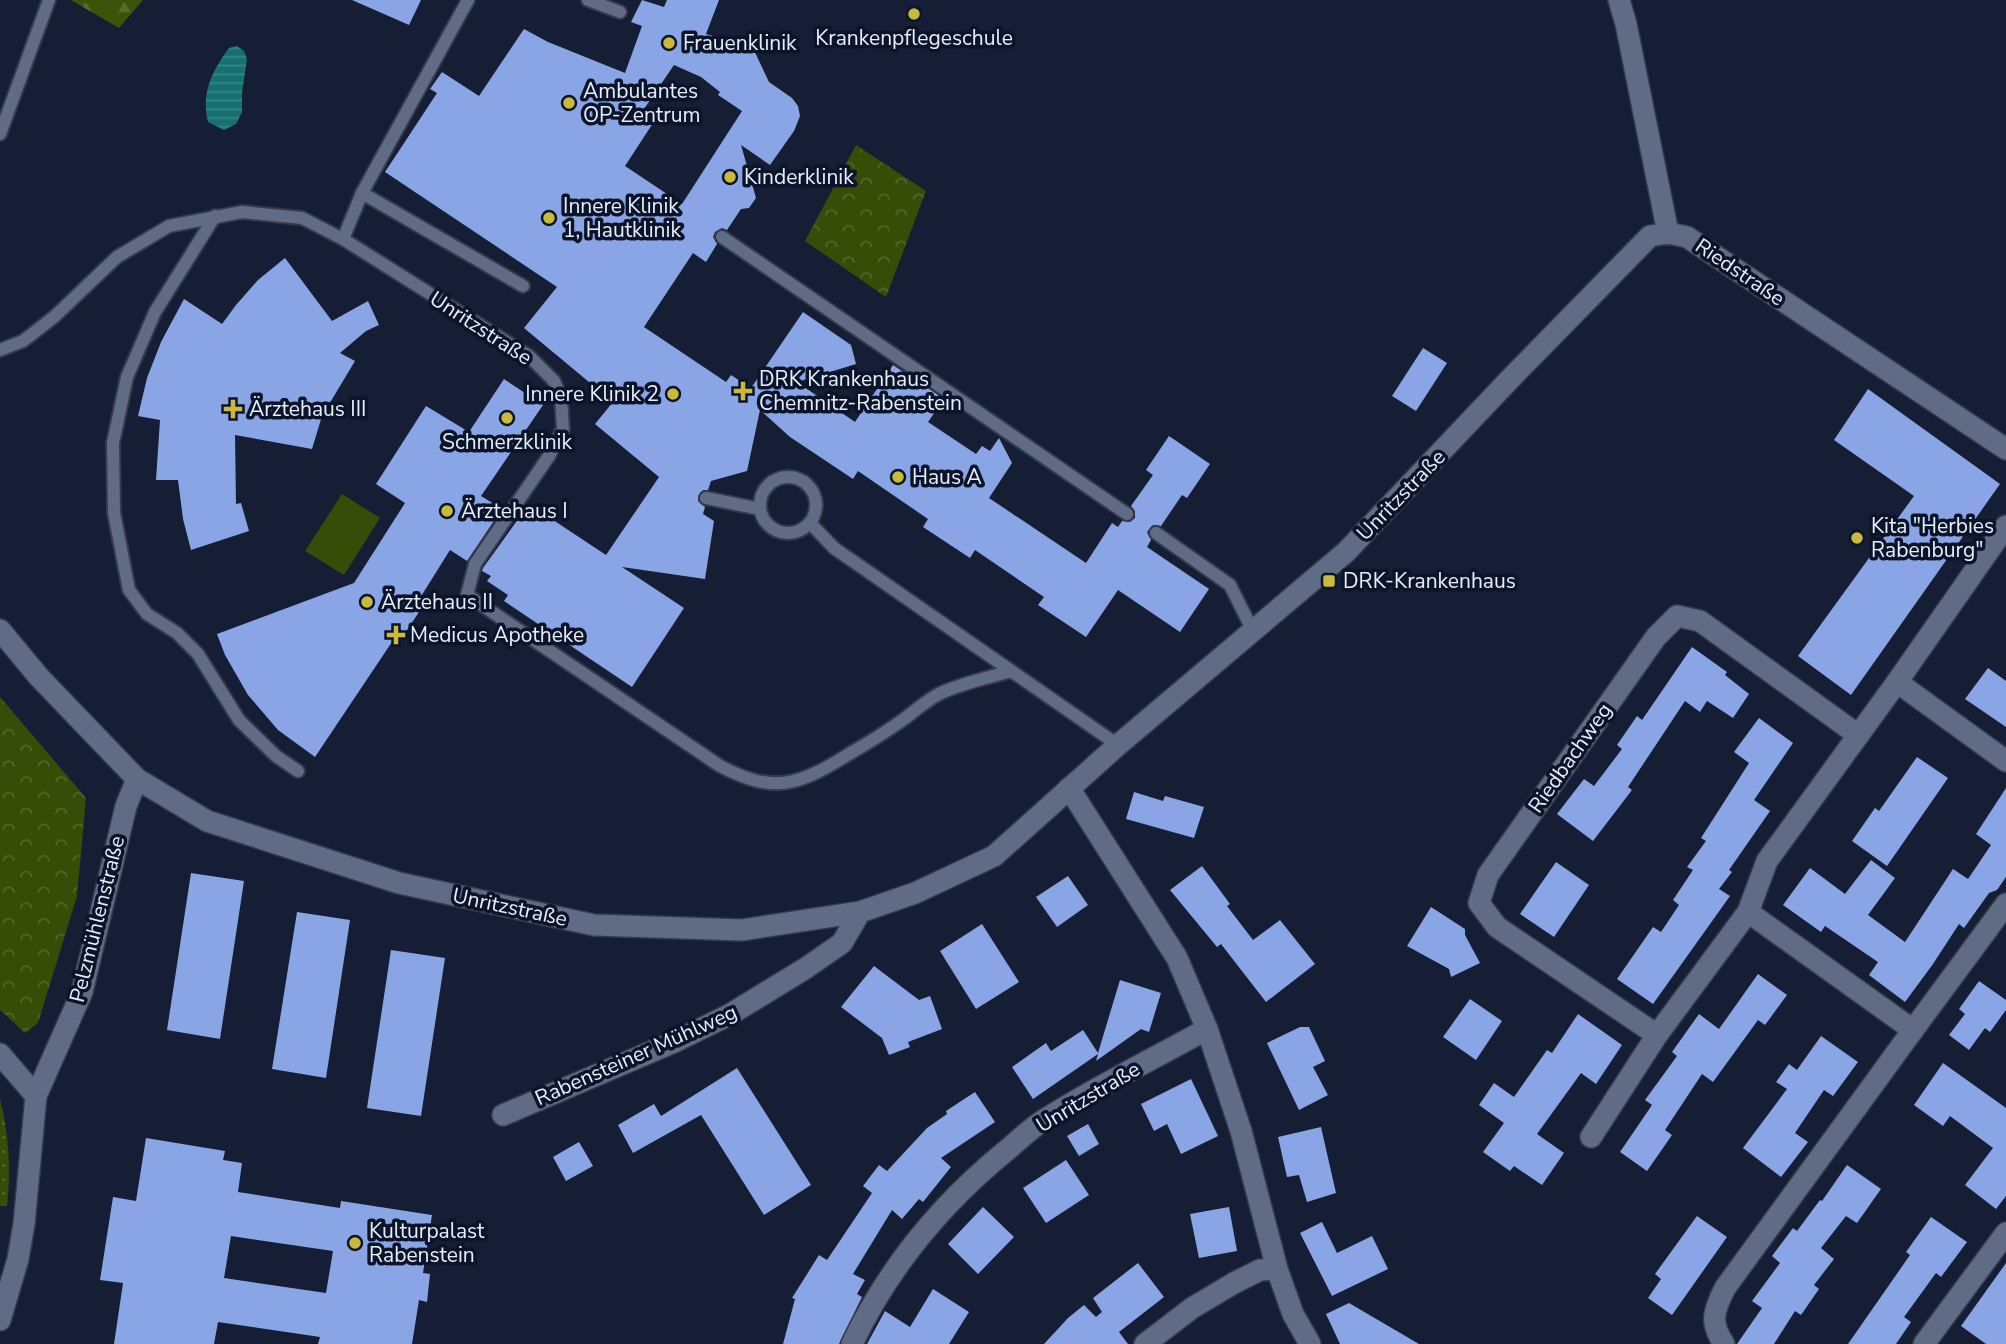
<svg xmlns="http://www.w3.org/2000/svg" width="2006" height="1344" viewBox="0 0 2006 1344" font-family="'Nunito Sans',sans-serif">
  <style>
    .grass { fill: url(#grass-dots) }
    .forest { fill: url(#forest-firs) }
    .park { fill: url(#park-crowns) }
    .pitch { fill: #364c07 }
    .water { fill: url(#water-rules) }
    .building { fill: #8aa5e6; fill-rule: evenodd }
    .lines { fill: none; stroke-linecap: round; stroke-linejoin: round }
    .lane-casing { stroke: #353a4c; stroke-width: 16 }
    .street-casing { stroke: #353a4c; stroke-width: 24 }
    .secondary-casing { stroke: #353a4c; stroke-width: 24 }
    .lane { stroke: #606b86; stroke-width: 12 }
    .street { stroke: #606b86; stroke-width: 21 }
    .secondary { stroke: #606b86; stroke-width: 21 }
    .poi-dot { fill: #cbba39; stroke: #0c142a; stroke-width: 2.5 }
    .labels { text-anchor: middle; dominant-baseline: central; stroke-width: 7; stroke-linejoin: round; paint-order: stroke }
    .poi-label { font-size: 21px; fill: #e6edfc; stroke: #0c142a; text-anchor: start }
    .street-label { font-size: 21px; fill: #e6edfc; stroke: #0c142a }
  </style>
  <defs>
    <pattern id="grass-dots" width="8" height="8" patternUnits="userSpaceOnUse" patternTransform="scale(1.75)"><rect width="8" height="8" fill="#364c07"/><path d="M2 2h.1M6 6h.1" fill="none" stroke="#53662c" stroke-width="1.8" stroke-linecap="round"/></pattern>
    <pattern id="forest-firs" width="22" height="20" patternUnits="userSpaceOnUse" patternTransform="scale(1.75)"><rect width="22" height="20" fill="#3c5309"/><path d="M5 1l3.5 6h-7zM16 11l3.5 6h-7z" fill="#586c2e"/></pattern>
    <pattern id="park-crowns" width="20" height="18" patternUnits="userSpaceOnUse" patternTransform="scale(1.75)"><rect width="20" height="18" fill="#364c07"/><path d="M2 6a3 3 0 1 1 6 0M12 15a3 3 0 1 1 6 0" fill="none" stroke="#53662c"/></pattern>
    <pattern id="water-rules" width="6" height="5" patternUnits="userSpaceOnUse" patternTransform="scale(1.75)"><rect width="6" height="5" fill="#177172"/><path d="M0 2.5h6" fill="none" stroke="#398687"/></pattern>
  </defs>
  <rect width="100%" height="100%" fill="#151e34"/>
  <path class="grass" d="M0 1099C9 1134 11 1170 7 1206H0Z"/>
  <path class="forest" d="M71 0H143L119 28Z"/>
  <g class="park">
    <path d="M856 145 926 191 886 297 805 241Z"/>
    <path d="M0 697 86 798 77 896 38 1023 25 1033 0 1010Z"/>
  </g>
  <path class="pitch" d="M342 494 380 518 344 575 305 551Z"/>
  <path class="water" d="M237 46 244 51 247 59 242 93V112L236 124 224 130 208 122C201 93 212 71 229 48Z"/>
  <g class="building">
    <path d="M352 0H421L409 25Z"/>
    <path d="M642 0 664 7 667 0H719L706 34 753 48 769 82 792 98 798 106 800 116 794 131 770 165 741 145 756 198 749 208 741 209 727 230 722 228 715 232 713 237 717 244 706 262 693 253 644 327 726 382 731 375 751 388 803 312 851 345 856 364 797 382 855 422 893 365 944 399 928 422 976 454 982 446 990 451 999 438 1012 463 989 498 1086 563 1112 523 1118 527 1122 521 1130 522 1135 518V511L1131 506 1153 475 1146 470 1169 436 1210 464 1187 498 1182 495 1161 526 1153 525 1147 532 1151 540 1147 547 1209 589 1180 632 1118 590 1086 637 1038 605 1044 597 975 550 970 558 923 527 928 519 858 471 853 479 790 437 760 410 747 471 711 481 708 490H703L698 496V501L705 507 703 514 714 521 705 579 622 567 684 608 632 687 504 601 508 595 487 581 491 576 482 571 483 568 529 504 606 555 659 477 595 424 613 402 524 328 557 287 385 172 437 93 430 89 442 72 479 96 524 29 548 42 625 73 642 26 631 22ZM674 65 701 77 720 92 718 95 742 111 682 204 625 166 657 117 644 109Z"/>
    <path d="M285 258 332 321 368 301 379 325 366 331 340 353 355 361 322 416 312 449 235 435 236 504 241 503 249 531 191 550 183 519 178 480H156L160 420 138 416 147 378 161 342 184 299 222 324 236 305 258 280Z"/>
    <path d="M1423 348 1447 363 1416 411 1392 396Z"/>
    <path d="M504 379 543 405 481 496 502 509 467 561 450 550 415 606 421 609 405 633 400 630 315 757 278 730 248 695 225 655 217 634 354 583 405 503 376 484 426 406 469 432Z"/>
    <path d="M1868 389 2000 484 1851 695 1798 656 1914 496 1834 440Z"/>
    <path d="M1692 647 1727 672 1725 675 1749 694 1733 718 1707 701 1700 712 1685 701 1628 787 1632 790 1593 841 1557 814 1584 779 1594 786 1622 749 1617 745 1637 716 1642 720Z"/>
    <path d="M1988 668 2006 681V727L1965 699Z"/>
    <path d="M1759 718 1793 743 1754 800 1770 811 1729 870 1732 872 1719 889 1730 896 1653 1004 1617 979 1653 927 1661 932 1679 905 1673 900 1693 870 1687 867 1706 841 1701 838 1749 763 1734 752Z"/>
    <path d="M1917 757 1948 778 1887 866 1852 841 1875 808 1879 811Z"/>
    <path d="M2006 788V877L1997 890 1989 893 1964 928 1959 924 1933 964 1905 1002 1869 975 1878 962 1825 926 1821 932 1783 905 1810 868 1845 894 1871 860 1895 878 1868 915 1905 942 1953 869 1968 879 1991 845 1976 834Z"/>
    <path d="M1134 792 1163 801 1165 796 1204 807 1194 838 1126 819Z"/>
    <path d="M1556 862 1589 885 1554 937 1520 914Z"/>
    <path d="M1202 866 1230 904 1227 906 1253 940 1280 920 1315 964 1266 1002 1221 944 1217 947 1170 890Z"/>
    <path d="M191 873 244 881 220 1039 167 1030Z"/>
    <path d="M1068 876 1088 905 1057 927 1036 897Z"/>
    <path d="M1431 907 1465 929V935L1480 963 1451 977 1449 969 1407 946Z"/>
    <path d="M297 912 350 920 326 1078 272 1069Z"/>
    <path d="M982 924 1019 982 976 1009 940 951Z"/>
    <path d="M391 950 445 958 421 1116 367 1108Z"/>
    <path d="M874 966 919 1000 930 996 942 1029 908 1042 910 1047 889 1055 882 1038 841 1007Z"/>
    <path d="M1758 974 1787 995 1765 1025 1758 1020 1713 1082 1702 1074 1665 1130 1672 1135 1647 1171 1620 1152 1652 1105 1645 1100 1677 1056 1672 1052 1699 1014 1719 1029Z"/>
    <path d="M1120 980 1161 993 1149 1032 1141 1029 1096 1061 1098 1054 1033 1099 1012 1067 1046 1043 1051 1051 1083 1030 1098 1053Z"/>
    <path d="M1979 981 2006 1000V1010L1990 1032 1985 1028 1969 1050 1949 1035 1965 1014 1959 1009Z"/>
    <path d="M1470 999 1502 1021 1476 1060 1443 1037Z"/>
    <path d="M1578 1014 1622 1045 1596 1084 1581 1073 1537 1134 1564 1153 1542 1185 1514 1166 1510 1171 1483 1152 1504 1123 1479 1105 1494 1083 1514 1097 1547 1050 1552 1053Z"/>
    <path d="M1300 1027H1309L1325 1061 1313 1067 1328 1095 1299 1110 1267 1043Z"/>
    <path d="M1821 1036 1858 1062 1833 1096 1824 1090 1795 1133 1808 1142 1781 1177 1743 1148 1787 1089 1776 1082 1789 1064 1797 1070Z"/>
    <path d="M1943 1063 2006 1108V1196L1996 1209 1965 1185 1993 1148 1950 1116 1943 1126 1914 1105Z"/>
    <path d="M737 1068 811 1185 764 1215 701 1115 633 1153 618 1125 654 1104 661 1116Z"/>
    <path d="M1191 1079 1218 1136 1181 1154 1167 1124 1154 1131 1141 1104Z"/>
    <path d="M975 1092 995 1122 941 1158 951 1167 923 1202 919 1199 902 1219 892 1210 853 1274 865 1280 857 1294 862 1297 839 1344H783L795 1299 792 1298 819 1255 827 1260 872 1193 863 1186 879 1165 887 1171 927 1128 947 1114 946 1111Z"/>
    <path d="M1088 1124 1099 1144 1079 1156 1067 1136Z"/>
    <path d="M1321 1127 1336 1193 1307 1202 1299 1175 1287 1177 1278 1137Z"/>
    <path d="M146 1138 225 1151 223 1160 242 1163 238 1192 340 1208 341 1201 432 1215 423 1273 430 1274 427 1302 419 1300 412 1344H318L320 1337 218 1322 214 1344H114L123 1283 100 1280 113 1197 136 1201ZM231 1236 333 1251 326 1293 224 1278Z"/>
    <path d="M579 1142 593 1166 566 1181 553 1157Z"/>
    <path d="M1066 1160 1089 1195 1046 1223 1023 1188Z"/>
    <path d="M1847 1165 1881 1189 1857 1223 1846 1216 1821 1248 1834 1259 1814 1285 1819 1289 1801 1315 1795 1311 1774 1344H1737L1762 1308 1752 1301 1780 1263 1772 1256 1793 1228 1797 1231 1820 1200 1822 1201Z"/>
    <path d="M983 1207 1014 1237 978 1274 948 1244Z"/>
    <path d="M1229 1207 1237 1251 1199 1258 1190 1214Z"/>
    <path d="M1697 1216 1727 1237 1672 1315 1648 1298 1661 1279 1655 1274Z"/>
    <path d="M1931 1217 1967 1242 1941 1277 1936 1273 1904 1317 1911 1322 1896 1344H1848L1910 1255 1906 1252Z"/>
    <path d="M1322 1222 1337 1253 1372 1236 1388 1269 1332 1296 1300 1233Z"/>
    <path d="M1138 1263 1164 1297 1119 1332 1128 1344H1044L1068 1318 1084 1305 1096 1317 1102 1312 1093 1298Z"/>
    <path d="M2006 1263V1344H1986L1961 1326Z"/>
    <path d="M933 1289 969 1312 949 1344H867L885 1311 910 1327Z"/>
    <path d="M1349 1303 1419 1344H1340L1326 1314Z"/>
  </g>
  <g class="lines">
    <defs>
      <g id="lane">
        <path d="M588 0 620 12"/>
        <path d="M0 134 49 0"/>
        <path d="M362 193 523 286"/>
        <path d="M215 216 155 312 127 377 113 443 114 513 129 590 147 614 177 633 198 654 239 720 276 756 298 771"/>
        <path d="M722 237 1127 514"/>
        <path d="M343 239 529 356 554 381 561 397 563 429 549 456 475 564 467 595 720 766C775 795 799 785 849 754 868 743 886 732 904 719 915 711 927 700 939 694 961 683 988 678 1011 671"/>
        <path d="M0 350 23 341 54 317 117 257 169 226 242 212 302 218 343 239 362 193 468 0"/>
        <circle cx="788" cy="505" r="28"/>
        <path d="M706 498 760 509"/>
        <path d="M810 523 834 548 1118 745"/>
        <path d="M1156 533 1230 585 1253 631"/>
      </g>
      <g id="street">
        <path d="M1619 0 1626 24 1668 233"/>
        <path d="M1897 682 2006 761"/>
        <path d="M1069 788 1177 958 1207 1029 1241 1131 1277 1269 1293 1314 1310 1344"/>
        <path d="M1913 1030 2006 904"/>
        <path d="M1657 1035 1497 927 1479 903 1488 875 1656 637 1677 616 1700 621 1858 735"/>
        <path d="M0 1054 36 1096"/>
        <path d="M503 1115 674 1042 729 1015 806 968 842 943 860 912"/>
        <path d="M1591 1137 1657 1035 1748 912 1767 861 1897 682 2006 526"/>
        <path d="M0 1320 18 1259 24 1224 36 1096 82 992 126 806 137 779"/>
        <path d="M852 1344C888 1268 942 1203 1007 1150 1019 1140 1031 1128 1044 1120 1096 1087 1153 1059 1207 1029"/>
        <path d="M1145 1344 1192 1308 1234 1283 1260 1270 1277 1269"/>
        <path d="M1724 1344C1709 1322 1714 1310 1725 1288L1913 1030 1748 912"/>
        <path d="M1924 1344 2006 1233"/>
      </g>
      <path id="secondary" d="M0 630 39 677 137 779 207 821 399 883 594 925 742 930 860 912 915 893 994 856 1118 745 1346 552 1511 378 1650 236 1668 233 1687 237 2006 449"/>
    </defs>
    <use href="#lane" class="lane-casing"/>
    <use href="#street" class="street-casing"/>
    <use href="#secondary" class="secondary-casing"/>
    <use href="#lane" class="lane"/>
    <use href="#street" class="street"/>
    <use href="#secondary" class="secondary"/>
  </g>
  <g class="poi-dot">
    <circle cx="914" cy="14" r="7"/>
    <circle cx="669" cy="43" r="7"/>
    <circle cx="569" cy="103" r="7"/>
    <circle cx="730" cy="177" r="7"/>
    <circle cx="549" cy="218" r="7"/>
    <path d="M739.5 380.5h7v7h7v7h-7v7h-7v-7h-7v-7h7z"/>
    <circle cx="673" cy="394" r="7"/>
    <path d="M229.5 398.5h7v7h7v7h-7v7h-7v-7h-7v-7h7z"/>
    <circle cx="507" cy="418" r="7"/>
    <circle cx="898" cy="477" r="7"/>
    <circle cx="447" cy="511" r="7"/>
    <circle cx="1857" cy="538" r="7"/>
    <rect x="1322" y="574" width="14" height="14" rx="3.5"/>
    <circle cx="367" cy="602" r="7"/>
    <path d="M392.5 624.5h7v7h7v7h-7v7h-7v-7h-7v-7h7z"/>
    <circle cx="355" cy="1243" r="7"/>
  </g>
  <g class="labels">
    <g class="poi-label">
      <text x="914" y="38" text-anchor="middle">Krankenpflegeschule</text>
      <text x="683" y="43">Frauenklinik</text>
      <text x="583" y="91">Ambulantes<tspan x="583" dy="24">OP-Zentrum</tspan></text>
      <text x="744" y="177">Kinderklinik</text>
      <text x="563" y="206">Innere Klinik<tspan x="563" dy="24">1, Hautklinik</tspan></text>
      <text x="759" y="379">DRK Krankenhaus<tspan x="759" dy="24">Chemnitz-Rabenstein</tspan></text>
      <text x="659" y="394" text-anchor="end">Innere Klinik 2</text>
      <text x="249" y="409">Ärztehaus III</text>
      <text x="507" y="442" text-anchor="middle">Schmerzklinik</text>
      <text x="912" y="477">Haus A</text>
      <text x="461" y="511">Ärztehaus I</text>
      <text x="1871" y="526">Kita "Herbies<tspan x="1871" dy="24">Rabenburg"</tspan></text>
      <text x="1343" y="581">DRK-Krankenhaus</text>
      <text x="381" y="602">Ärztehaus II</text>
      <text x="410" y="635">Medicus Apotheke</text>
      <text x="369" y="1231">Kulturpalast<tspan x="369" dy="24">Rabenstein</tspan></text>
    </g>
    <g class="street-label">
      <text transform="translate(1740 272) rotate(34)">Riedstraße</text>
      <text transform="translate(481 328) rotate(33)">Unritzstraße</text>
      <text transform="translate(1401 495) rotate(-46)">Unritzstraße</text>
      <text transform="translate(1570 758) rotate(-55)">Riedbachweg</text>
      <text transform="translate(510 907) rotate(12)">Unritzstraße</text>
      <text transform="translate(97 919) rotate(-76)">Pelzmühlenstraße</text>
      <text transform="translate(636 1055) rotate(-24)">Rabensteiner Mühlweg</text>
      <text transform="translate(1088 1097) rotate(-31)">Unritzstraße</text>
    </g>
  </g>
</svg>
